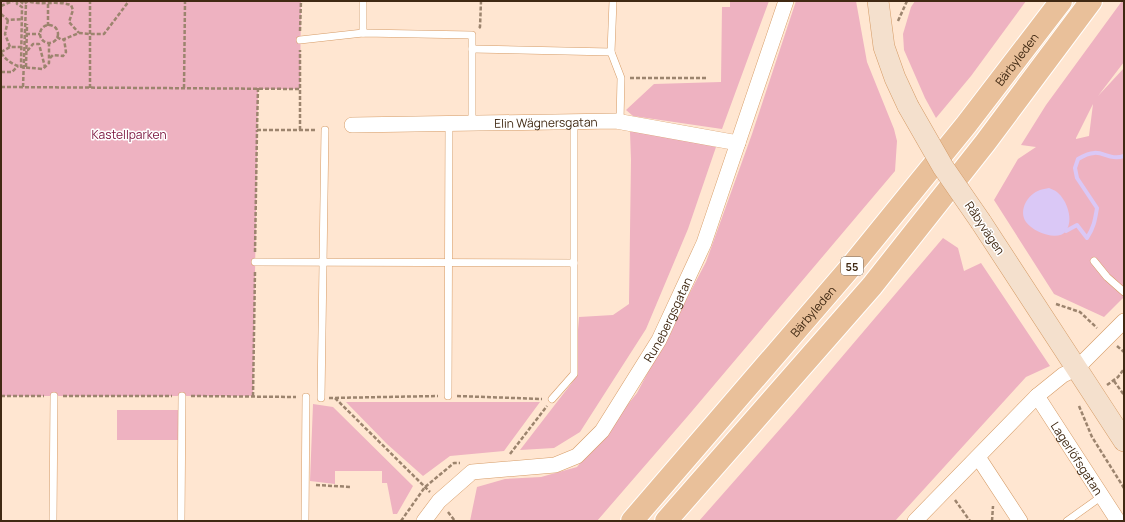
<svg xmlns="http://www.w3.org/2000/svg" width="1125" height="522" viewBox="0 0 1125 522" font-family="Manrope,sans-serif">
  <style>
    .green { fill: #eeb2c1; fill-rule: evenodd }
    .water { fill: #dac8f6 }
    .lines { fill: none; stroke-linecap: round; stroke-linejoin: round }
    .stream { stroke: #dac8f6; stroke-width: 4 }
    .lane-casing { stroke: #d69c67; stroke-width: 8 }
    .street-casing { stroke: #d69c67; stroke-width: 16 }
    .secondary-casing { stroke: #d69c67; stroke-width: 22 }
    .primary-casing { stroke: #fff; stroke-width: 24 }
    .path { stroke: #9c846e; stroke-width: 2.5; stroke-dasharray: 4 2; stroke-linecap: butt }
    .lane { stroke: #fff; stroke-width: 7 }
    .street { stroke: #fff; stroke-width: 15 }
    .secondary { stroke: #f4e0cd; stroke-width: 21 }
    .primary { stroke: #e9c09a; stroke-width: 22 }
    .secondary-bridge-casing { stroke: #d69c67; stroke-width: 22; stroke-linecap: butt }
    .secondary-bridge { stroke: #f4e0cd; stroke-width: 21 }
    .labels { text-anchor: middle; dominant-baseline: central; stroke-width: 3; stroke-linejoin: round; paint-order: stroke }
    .shield { fill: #fff; stroke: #79695a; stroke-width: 1 }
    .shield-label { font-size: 11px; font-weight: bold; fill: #402913 }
    .street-label { font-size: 12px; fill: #402913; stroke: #fff }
    .park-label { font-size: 12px; fill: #7c163f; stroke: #fff }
  </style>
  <rect width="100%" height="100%" fill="#ffe6d1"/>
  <g class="green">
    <path d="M1 1H301L300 89H258L253 396H1Z"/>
    <path d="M730 1H769L722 129 633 116 626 110 654 84 721 82 722 7H730Z"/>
    <path d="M796 1H856L867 62 894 129 897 141 895 171 687 417 597 521H470L477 487 505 479 541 477 577 467 637 393 706 262 752 134Z"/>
    <path d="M915 1H1026L971 76 936 118 925 98 904 50 903 34 911 7Z"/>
    <path d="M1122 1H1124V62L1098 96 1124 68V297L1104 317 1054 294 994 200 1018 159 1036 147 1021 145 1046 105ZM1093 104 1089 136 1076 139V138Z"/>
    <path d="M630 132H646L716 147 688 229 646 329 580 432 554 448 520 450 574 380 579 317 613 315 629 304 631 160Z"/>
    <path d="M943 238 958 248 964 271 981 263 1050 366 1026 377 895 521H699L795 412Z"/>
    <path d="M346 402H540L504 451 450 456 423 476 387 444Z"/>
    <path d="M313 404 333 407 413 486 397 514H393L387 483H382V471H335V484L310 481Z"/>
    <rect x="117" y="410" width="65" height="30"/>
  </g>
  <path class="water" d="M1049 188C1051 189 1055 190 1057 192 1067 200 1074 220 1066 231 1058 242 1033 232 1026 222 1018 210 1028 194 1040 190 1042 189 1046 189 1049 188Z"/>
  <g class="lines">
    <path class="stream" d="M1066 231 1077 225 1087 238C1094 227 1095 220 1097 208L1077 178 1075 168 1078 159C1102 144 1105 162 1124 156"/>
    <defs>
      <g id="lane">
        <path d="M363 1V33"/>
        <path d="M300 40 363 33 472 35V123"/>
        <path d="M472 49 611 52 613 1"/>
        <path d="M611 52 621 78 620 121"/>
        <path d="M1094 261 1107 277 1124 292"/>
        <path d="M255 262 574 263"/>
        <path d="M448 396 449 123"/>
        <path d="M321 398 325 130"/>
        <path d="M552 399 574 374V121"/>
        <path d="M53 521 54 396"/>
        <path d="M181 521 182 396"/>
        <path d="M305 521 306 397"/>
        <path d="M1067 521 1102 496"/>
      </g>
      <g id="street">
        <path id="s1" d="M352 125 616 121 738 143"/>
        <path id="s2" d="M1037 396 1118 521"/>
        <path d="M978 457 1020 521"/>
        <path id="s3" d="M424 521 439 501 472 472 555 465 577 456 602 431 659 340 704 243 786 1"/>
        <path d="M915 521 1037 396 1063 375 1077 368 1124 321"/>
      </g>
      <g id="secondary">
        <path d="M878 1 884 47 895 78 908 106"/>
        <path d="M981 222 1124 441"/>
      </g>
      <g id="primary">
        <path id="s4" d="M632 521 849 269 966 125 1061 1"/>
        <path d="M666 521 872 286 985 143 1091 1"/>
      </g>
    </defs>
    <use href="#lane" class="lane-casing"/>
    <use href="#street" class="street-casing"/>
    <use href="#secondary" class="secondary-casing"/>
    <use href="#primary" class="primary-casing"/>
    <g class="path">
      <path d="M17 1V4L22 7 21 67"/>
      <path d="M20 1 24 4 28 1C40 6 56 0 71 5L73 10 69 22 79 33"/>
      <path d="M1 6 13 1"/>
      <path d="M1 14 8 20 23 19"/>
      <path d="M8 20 5 34 10 47"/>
      <path d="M898 21 907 1"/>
      <circle cx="49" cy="34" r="9"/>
      <path d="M48 26V1"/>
      <path d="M479 28 480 27 481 1"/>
      <path d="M300 31 301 1"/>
      <path d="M26 34H40"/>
      <path d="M57 37 62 40 79 33 90 34H104L129 1"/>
      <path d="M27 50H28L33 44H39L45 67"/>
      <path d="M1 52 10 47H22"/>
      <path d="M1 53C13 69 24 67 43 69L49 63V43"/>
      <path d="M50 58 53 55 63 56 66 52 64 39"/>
      <path d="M26 67 27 24"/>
      <path d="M1 72H12L18 66"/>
      <path d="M630 78H706"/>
      <path d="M1 87 300 89V50"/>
      <path d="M23 87 26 3"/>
      <path d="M90 88V1"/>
      <path d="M184 88 185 1"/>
      <path d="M258 88 257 130H315"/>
      <path d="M300 130V89"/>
      <path d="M255 252 257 130"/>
      <path d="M1056 304 1080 312 1097 328"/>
      <path d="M1117 346 1124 352"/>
      <path d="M1114 381 1124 395"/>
      <path d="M1107 385 1118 377 1124 369"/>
      <path d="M1 396H44"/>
      <path d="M63 396H172"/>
      <path d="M191 396 296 397"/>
      <path d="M253 396 255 271"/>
      <path d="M457 396 542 399"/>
      <path d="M329 398 438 396"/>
      <path d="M335 398 430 492"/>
      <path d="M1079 406 1092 437 1124 488"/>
      <path d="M510 454 547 406"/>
      <path d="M316 485 351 487"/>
      <path d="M955 500 970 521"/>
      <path d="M448 512 455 521"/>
      <path d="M401 521 425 487 454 463H460"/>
      <path d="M992 521 993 506"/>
    </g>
    <use href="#lane" class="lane"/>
    <use href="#street" class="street"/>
    <use href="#secondary" class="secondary"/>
    <use href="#primary" class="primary"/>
    <defs>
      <path id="secondary-bridge" d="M908 106 943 167 981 222"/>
    </defs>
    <use href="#secondary-bridge" class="secondary-bridge-casing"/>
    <use href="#secondary-bridge" class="secondary-bridge"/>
  </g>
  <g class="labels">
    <rect class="shield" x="841" y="257" width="22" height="18" rx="3"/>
    <g class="shield-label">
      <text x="852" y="266">55</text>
    </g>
    <g class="street-label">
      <text stroke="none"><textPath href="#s4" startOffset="601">Bärbyleden</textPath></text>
      <text stroke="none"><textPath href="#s1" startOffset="194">Elin Wägnersgatan</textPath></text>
      <text transform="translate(985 228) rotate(56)">Råbyvägen</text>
      <text stroke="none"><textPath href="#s4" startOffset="277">Bärbyleden</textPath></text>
      <text stroke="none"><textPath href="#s3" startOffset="341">Runebergsgatan</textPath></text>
      <text stroke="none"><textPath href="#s2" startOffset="74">Lagerlöfsgatan</textPath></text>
    </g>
    <g class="park-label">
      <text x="129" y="134">Kastellparken</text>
    </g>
  </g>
  <rect width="1125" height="522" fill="none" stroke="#402913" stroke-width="4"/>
</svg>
